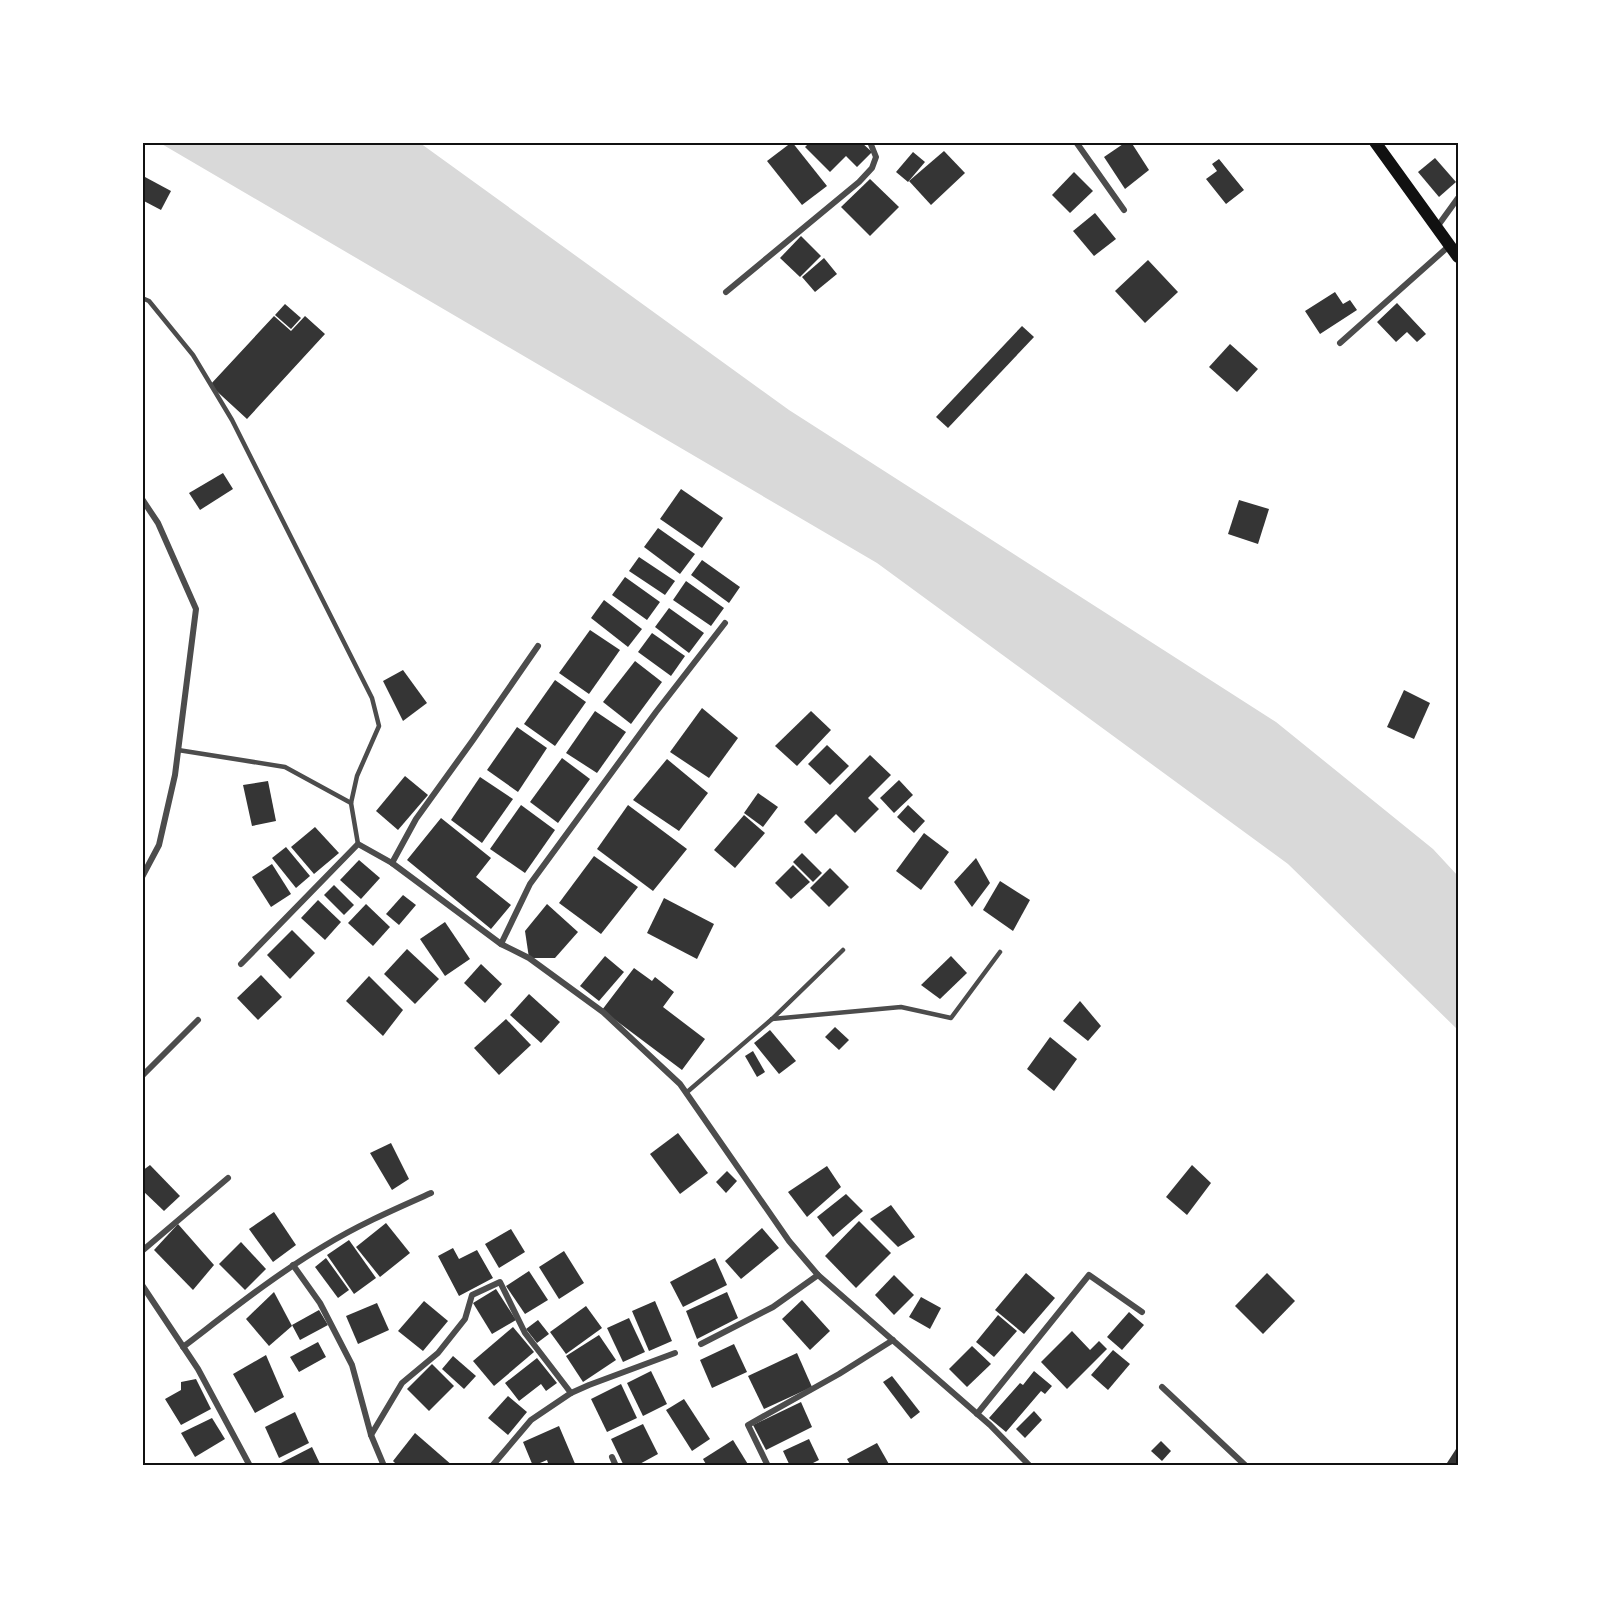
<svg xmlns="http://www.w3.org/2000/svg" width="1601" height="1608" viewBox="0 0 1601 1608" font-family="Cabin,sans-serif">
  <style>
    .water { fill: #d9d9d9 }
    .building { fill: #353535 }
    .lines { fill: none; stroke-linecap: round; stroke-linejoin: round }
    .service { stroke: #4c4c4c; stroke-width: 4.5 }
    .minor { stroke: #4c4c4c; stroke-width: 6 }
    .secondary { stroke: #111; stroke-width: 12 }
    .neatline { fill: none; stroke: #111; stroke-width: 2 }
  </style>
  <rect width="100%" height="100%" fill="#fff"/>
  <path class="water" d="M160 143H420L789 410 1276 722 1433 849 1458 876V1030L1288 864 877 563Z"/>
  <g class="building">
    <path d="M792 142 827 186 802 205 767 161Z"/>
    <path d="M810 142H861L872 152 857 167 846 156 830 172 805 147Z"/>
    <path d="M1126 142H1131L1149 170 1125 189 1104 157Z"/>
    <path d="M944 151 965 173 931 205 909 181Z"/>
    <path d="M913 152 925 162 908 182 896 172Z"/>
    <path d="M1435 158 1456 182 1439 197 1418 172Z"/>
    <path d="M1219 159 1244 190 1226 204 1206 179 1217 171 1212 164Z"/>
    <path d="M1074 172 1093 191 1070 213 1052 195Z"/>
    <path d="M145 177 171 191 161 210 142 200V181Z"/>
    <path d="M870 179 899 207 870 236 841 207Z"/>
    <path d="M1095 213 1116 239 1094 256 1073 231Z"/>
    <path d="M801 236 821 256 800 277 780 258Z"/>
    <path d="M824 258 837 274 815 292 802 277Z"/>
    <path d="M1148 260 1178 292 1145 323 1115 291Z"/>
    <path d="M1335 292 1343 304 1350 300 1357 310 1320 334 1305 311Z"/>
    <path d="M1397 303 1426 334 1417 342 1407 332 1396 342 1377 322Z"/>
    <path d="M285 304 301 318 291 329 275 315Z"/>
    <path d="M274 316 291 331 305 316 325 334 247 419 210 385Z"/>
    <path d="M1022 326 1034 337 948 428 936 417Z"/>
    <path d="M1230 344 1258 369 1237 392 1209 367Z"/>
    <path d="M223 473 233 489 200 510 189 493Z"/>
    <path d="M681 489 723 518 702 548 660 519Z"/>
    <path d="M1239 500 1269 509 1258 544 1228 534Z"/>
    <path d="M658 528 695 554 680 574 644 547Z"/>
    <path d="M639 557 675 581 665 595 629 571Z"/>
    <path d="M702 560 740 587 729 603 691 575Z"/>
    <path d="M625 577 660 602 647 620 612 595Z"/>
    <path d="M686 581 724 608 711 626 673 600Z"/>
    <path d="M604 600 642 629 628 647 591 618Z"/>
    <path d="M669 608 704 633 689 653 655 627Z"/>
    <path d="M590 630 620 650 589 694 559 673Z"/>
    <path d="M652 633 685 656 671 676 638 652Z"/>
    <path d="M635 661 662 682 631 724 603 702Z"/>
    <path d="M403 670 427 703 403 721 383 681Z"/>
    <path d="M555 680 586 702 555 746 524 724Z"/>
    <path d="M1404 690 1430 703 1414 739 1387 727Z"/>
    <path d="M702 708 738 738 709 778 670 752Z"/>
    <path d="M595 711 626 732 597 773 566 753Z"/>
    <path d="M811 711 831 730 797 766 775 746Z"/>
    <path d="M517 727 547 748 518 792 487 770Z"/>
    <path d="M827 745 849 766 830 785 808 764Z"/>
    <path d="M870 755 891 775 868 798 879 809 855 833 836 814 816 834 804 822Z"/>
    <path d="M562 758 590 779 558 823 530 802Z"/>
    <path d="M667 759 708 793 679 831 633 800Z"/>
    <path d="M405 776 428 795 398 830 376 811Z"/>
    <path d="M480 777 513 799 482 843 451 820Z"/>
    <path d="M899 780 913 795 894 813 880 798Z"/>
    <path d="M268 781 276 821 252 826 243 785Z"/>
    <path d="M758 793 778 807 763 827 744 813Z"/>
    <path d="M521 805 555 830 525 873 490 849Z"/>
    <path d="M628 805 687 849 653 891 597 849Z"/>
    <path d="M908 805 925 821 914 833 897 817Z"/>
    <path d="M744 815 765 833 735 868 714 850Z"/>
    <path d="M441 818 491 858 476 877 511 905 491 929 407 860Z"/>
    <path d="M315 827 339 853 314 874 291 847Z"/>
    <path d="M924 833 949 852 921 890 896 871Z"/>
    <path d="M286 847 310 876 296 888 272 858Z"/>
    <path d="M802 853 822 873 813 882 793 862Z"/>
    <path d="M594 856 638 887 601 934 559 903Z"/>
    <path d="M976 858 990 883 972 907 954 882Z"/>
    <path d="M359 860 380 878 361 899 340 880Z"/>
    <path d="M272 864 291 894 271 907 252 877Z"/>
    <path d="M793 865 810 882 791 899 775 883Z"/>
    <path d="M830 868 849 887 829 907 810 888Z"/>
    <path d="M1000 881 1030 900 1013 931 983 910Z"/>
    <path d="M334 885 354 905 344 915 324 895Z"/>
    <path d="M403 895 416 905 399 925 386 914Z"/>
    <path d="M664 898 714 924 697 959 647 933Z"/>
    <path d="M318 900 341 922 325 940 301 918Z"/>
    <path d="M366 904 390 927 373 946 348 923Z"/>
    <path d="M547 904 578 932 555 958H529L525 931Z"/>
    <path d="M445 922 470 959 445 976 420 939Z"/>
    <path d="M292 930 315 953 290 979 267 955Z"/>
    <path d="M407 949 439 979 415 1004 384 974Z"/>
    <path d="M605 956 624 972 599 1001 580 986Z"/>
    <path d="M951 956 967 973 940 999 921 985Z"/>
    <path d="M481 964 502 984 485 1003 464 983Z"/>
    <path d="M634 968 652 981 655 977 674 992 663 1007 705 1039 682 1070 602 1010Z"/>
    <path d="M261 975 282 997 258 1020 237 998Z"/>
    <path d="M369 976 403 1010 383 1036 346 1001Z"/>
    <path d="M529 994 560 1022 541 1043 510 1015Z"/>
    <path d="M1080 1001 1101 1026 1088 1041 1063 1021Z"/>
    <path d="M506 1019 531 1045 499 1075 474 1048Z"/>
    <path d="M835 1027 849 1040 839 1050 825 1037Z"/>
    <path d="M770 1030 796 1061 779 1074 754 1043Z"/>
    <path d="M1050 1037 1077 1059 1054 1091 1027 1069Z"/>
    <path d="M753 1051 765 1072 757 1077 745 1056Z"/>
    <path d="M678 1133 708 1173 680 1194 650 1154Z"/>
    <path d="M391 1143 409 1179 392 1190 370 1153Z"/>
    <path d="M150 1165 180 1196 164 1211 142 1190V1171Z"/>
    <path d="M1192 1165 1211 1183 1187 1215 1166 1197Z"/>
    <path d="M827 1166 841 1187 807 1217 788 1192Z"/>
    <path d="M727 1171 737 1181 726 1193 716 1182Z"/>
    <path d="M846 1194 863 1211 833 1237 817 1217Z"/>
    <path d="M891 1205 915 1237 898 1247 870 1219Z"/>
    <path d="M274 1212 296 1245 273 1262 249 1229Z"/>
    <path d="M859 1221 891 1253 856 1288 825 1256Z"/>
    <path d="M386 1223 410 1253 380 1277 356 1247Z"/>
    <path d="M178 1224 214 1265 193 1290 154 1250Z"/>
    <path d="M762 1228 779 1248 741 1279 725 1261Z"/>
    <path d="M511 1229 525 1252 499 1268 485 1244Z"/>
    <path d="M349 1240 376 1278 354 1294 327 1255Z"/>
    <path d="M241 1242 266 1269 245 1290 219 1264Z"/>
    <path d="M453 1248 459 1259 477 1250 493 1278 459 1296 438 1256Z"/>
    <path d="M564 1251 584 1283 559 1299 539 1267Z"/>
    <path d="M326 1258 349 1290 338 1298 315 1267Z"/>
    <path d="M715 1258 727 1285 683 1307 670 1282Z"/>
    <path d="M529 1271 548 1300 525 1314 506 1286Z"/>
    <path d="M1026 1273 1055 1298 1024 1334 995 1310Z"/>
    <path d="M1267 1273 1295 1301 1263 1334 1235 1306Z"/>
    <path d="M894 1275 914 1295 894 1315 875 1295Z"/>
    <path d="M496 1289 516 1320 492 1334 473 1303Z"/>
    <path d="M274 1292 292 1326 269 1346 246 1319Z"/>
    <path d="M727 1292 738 1318 697 1339 686 1311Z"/>
    <path d="M921 1297 941 1308 930 1329 909 1317Z"/>
    <path d="M802 1300 830 1331 810 1350 782 1319Z"/>
    <path d="M424 1301 448 1321 423 1351 398 1331Z"/>
    <path d="M655 1301 672 1341 649 1351 632 1311Z"/>
    <path d="M377 1303 389 1330 358 1344 346 1316Z"/>
    <path d="M586 1306 602 1328 566 1354 550 1332Z"/>
    <path d="M319 1310 328 1325 300 1340 292 1325Z"/>
    <path d="M1129 1312 1144 1325 1122 1350 1107 1337Z"/>
    <path d="M998 1315 1017 1331 994 1357 976 1342Z"/>
    <path d="M629 1318 645 1352 623 1362 607 1328Z"/>
    <path d="M538 1320 549 1334 537 1343 526 1329Z"/>
    <path d="M513 1327 534 1352 494 1386 473 1361Z"/>
    <path d="M1072 1331 1090 1350 1099 1341 1107 1349 1067 1389 1041 1362Z"/>
    <path d="M599 1335 616 1360 583 1382 566 1356Z"/>
    <path d="M318 1342 326 1357 299 1372 290 1357Z"/>
    <path d="M734 1344 747 1372 712 1388 700 1360Z"/>
    <path d="M972 1346 991 1364 967 1387 949 1369Z"/>
    <path d="M1113 1350 1130 1364 1108 1390 1091 1375Z"/>
    <path d="M797 1353 812 1387 764 1409 748 1376Z"/>
    <path d="M266 1355 284 1397 255 1413 233 1374Z"/>
    <path d="M453 1356 476 1376 464 1389 442 1369Z"/>
    <path d="M537 1358 557 1383 546 1391 541 1384 519 1401 505 1383Z"/>
    <path d="M432 1364 454 1386 429 1411 407 1389Z"/>
    <path d="M651 1371 667 1404 643 1416 627 1383Z"/>
    <path d="M1034 1371 1052 1386 1045 1394 1041 1391 1006 1432 989 1418 1020 1383 1023 1385Z"/>
    <path d="M892 1376 920 1412 911 1419 883 1382Z"/>
    <path d="M196 1379 211 1409 181 1425 165 1399 181 1390V1382Z"/>
    <path d="M621 1384 637 1418 607 1432 591 1399Z"/>
    <path d="M508 1396 527 1412 508 1435 488 1418Z"/>
    <path d="M684 1399 710 1439 692 1451 666 1410Z"/>
    <path d="M801 1402 812 1427 766 1450 753 1425Z"/>
    <path d="M1034 1411 1042 1420 1025 1438 1016 1429Z"/>
    <path d="M295 1412 309 1443 279 1458 265 1427Z"/>
    <path d="M212 1418 225 1439 195 1457 181 1433Z"/>
    <path d="M643 1424 658 1454 636 1466H624L611 1439Z"/>
    <path d="M559 1426 576 1466H549L547 1460 533 1466 523 1442Z"/>
    <path d="M415 1433 453 1466H398L393 1461Z"/>
    <path d="M809 1439 819 1460 807 1466H790L783 1451Z"/>
    <path d="M733 1440 749 1466H707L703 1459Z"/>
    <path d="M1161 1441 1171 1451 1162 1461 1151 1451Z"/>
    <path d="M877 1443 890 1466H851L847 1459Z"/>
    <path d="M1458 1446V1466H1445Z"/>
    <path d="M312 1447 321 1466H275Z"/>
  </g>
  <g class="lines">
    <g class="service">
      <path d="M142 298 149 301 193 355 232 420 372 698 379 726 357 776 351 803 358 844"/>
      <path d="M178 750 285 767 351 803"/>
      <path d="M772 1019 901 1007 951 1018 1000 952"/>
      <path d="M686 1093 772 1019 843 950"/>
    </g>
    <g class="minor">
      <path d="M1076 142 1124 210"/>
      <path d="M1437 227 1458 198"/>
      <path d="M726 292 859 182 872 168 876 157 870 142"/>
      <path d="M1340 343 1449 246"/>
      <path d="M142 499 158 523 196 609 175 775 159 845 142 877"/>
      <path d="M725 623 656 712 530 884 501 944 529 958 603 1012 680 1084 789 1241 818 1275 990 1425 1030 1466"/>
      <path d="M392 863 416 819 473 740 538 646"/>
      <path d="M241 964 358 844 392 863 501 944"/>
      <path d="M142 1076 198 1020"/>
      <path d="M142 1251 228 1178"/>
      <path d="M293 1265 320 1303 352 1365 371 1435 384 1466"/>
      <path d="M142 1285 198 1369 250 1466"/>
      <path d="M701 1344 773 1307 818 1275"/>
      <path d="M183 1347C229 1312 275 1275 324 1246 358 1225 395 1209 431 1193"/>
      <path d="M1162 1387 1246 1466"/>
      <path d="M977 1414 1089 1275 1142 1312"/>
      <path d="M371 1435 402 1383 438 1353 465 1319 472 1295 500 1282 525 1333 571 1393"/>
      <path d="M612 1457 616 1466"/>
      <path d="M492 1466 531 1420 571 1393 589 1385 675 1353"/>
      <path d="M768 1466 748 1425 839 1374 893 1340"/>
    </g>
    <path class="secondary" d="M1375 142 1458 257"/>
  </g>
  <rect width="1601" height="1608" fill="none" stroke="#ffffff" stroke-width="288"/>
  <rect x="144" y="144" width="1313" height="1320" class="neatline"/>
</svg>
